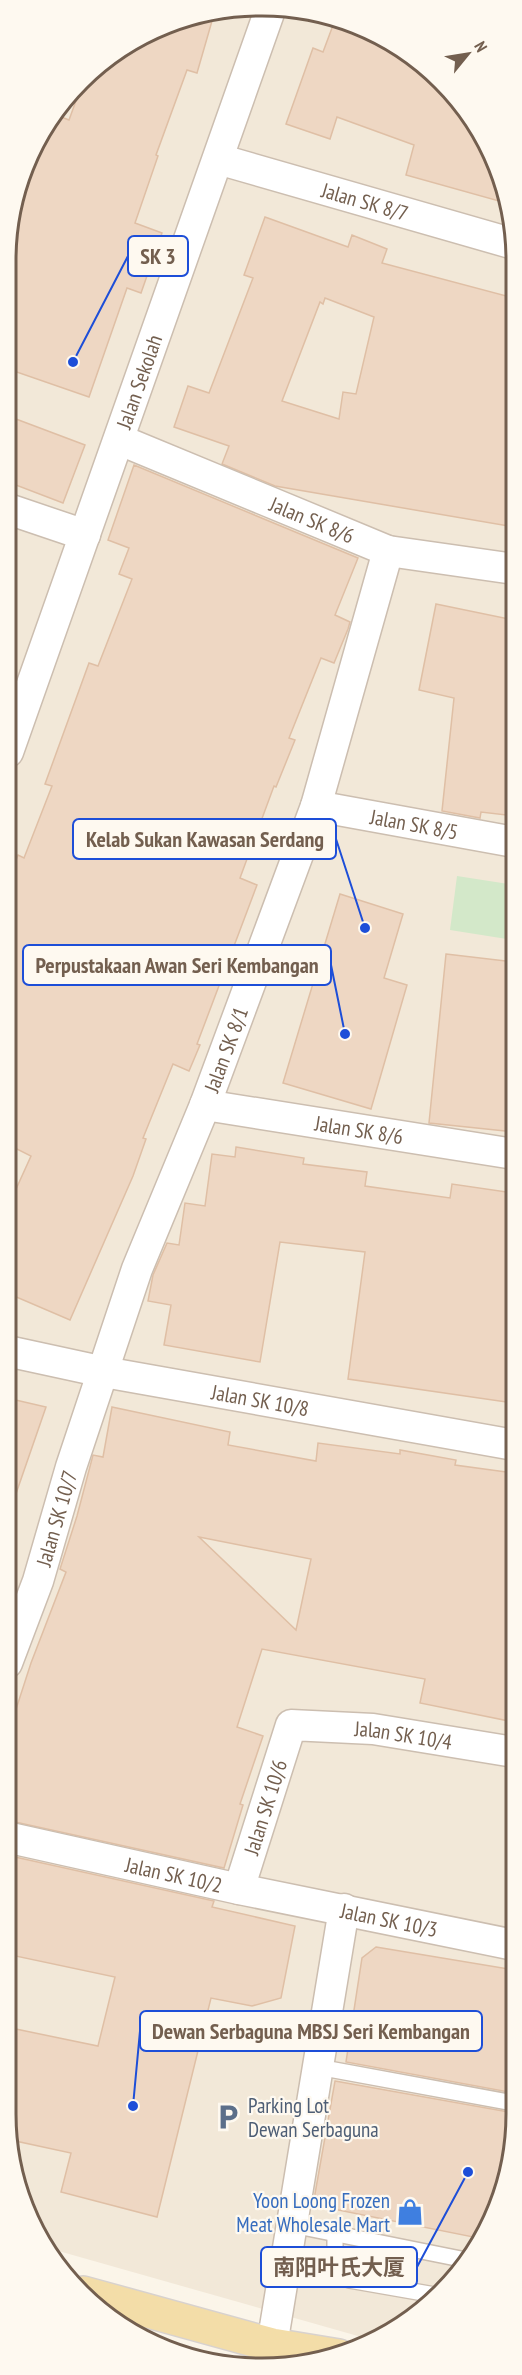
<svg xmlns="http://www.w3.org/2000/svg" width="522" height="2375" viewBox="0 0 522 2375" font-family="'PT Sans Narrow','Noto Sans SC',sans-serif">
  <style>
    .residential { fill: #f2e8d8 }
    .green { fill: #d3e8c9 }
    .building { fill: #eed7c3; stroke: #dfbfa5; stroke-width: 1.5; fill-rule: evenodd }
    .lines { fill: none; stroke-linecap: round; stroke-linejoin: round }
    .lane-casing { stroke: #ccbeb0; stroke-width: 18 }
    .street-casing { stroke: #ccbeb0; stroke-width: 33 }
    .primary-casing { stroke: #d8d2ce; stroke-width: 36 }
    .lane { stroke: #fff; stroke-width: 15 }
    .street { stroke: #fff; stroke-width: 30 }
    .primary { stroke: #f3dda8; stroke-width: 33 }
    .labels { text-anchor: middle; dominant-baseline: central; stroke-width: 4.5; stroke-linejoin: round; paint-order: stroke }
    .street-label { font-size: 21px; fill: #735f4f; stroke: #fef9f0 }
    .service-label { font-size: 21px; fill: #4e5e75; stroke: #fef9f0; text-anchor: start }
    .shop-label { font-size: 21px; fill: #366cbe; stroke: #fef9f0; text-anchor: end }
    .rim { fill: none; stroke: #735f4f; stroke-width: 3 }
    .leader { fill: none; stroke: #1d4ed8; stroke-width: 2 }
    .callout-dot { fill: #1d4ed8; stroke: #fef9f0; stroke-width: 2 }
    .callout { fill: #fef9f0; stroke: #1d4ed8; stroke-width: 2 }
    .callout-label { font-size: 22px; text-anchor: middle; font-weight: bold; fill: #735f4f }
  </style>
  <rect width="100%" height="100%" fill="#fbf5e9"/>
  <path class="residential" d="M295 8 374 32 442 81 490 149 514 228V2148L482 2241 417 2316 372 2340 48 2248 25 2211 6 2114 8 227 40 133 106 58 195 15Z"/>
  <path class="green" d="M457 876 514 885V940L450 930Z"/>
  <g class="building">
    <path d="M194 15 212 21 197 73 187 70 156 155 158 156 135 223 162 233 141 293 127 288 89 397 8 369V227L40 133 56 115 69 120 81 87 106 59Z"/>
    <path d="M335 20 374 32 442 81 490 149 506 203 406 175 414 145 337 117 330 139 286 124 313 48 323 52Z"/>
    <path d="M265 217 348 247 352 235 387 249 382 263 514 298V527L275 486 222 464 229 446 174 427 188 386 209 393 253 278 244 275ZM325 298 374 317 356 394 343 392 339 419 282 401 320 302 323 304Z"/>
    <path d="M8 416 85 445 63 503 8 482Z"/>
    <path d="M134 465 358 558 335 615 350 622 348 629 334 663 321 658 289 738 295 740 276 787 274 786 240 878 257 885 197 1044 200 1045 189 1071 173 1064 143 1138 146 1139 133 1176 70 1320 7 1293V1209L31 1156 7 1144V882L18 855 24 858 52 786 45 784 89 663 98 666 132 579 119 574 129 548 108 540Z"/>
    <path d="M436 604 514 620V744L506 815 481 812 480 818 442 811 454 698 419 690Z"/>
    <path d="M340 894 403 914 384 978 407 985 371 1109 283 1083Z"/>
    <path d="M446 954 514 962V1132L429 1123Z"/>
    <path d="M236 1147 304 1158 303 1164 367 1172 365 1186 450 1198 452 1184 514 1193V1403L348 1379 365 1252 280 1242 260 1362 164 1345 171 1305 148 1301 153 1275 167 1243 179 1245 185 1203 205 1206 212 1154 235 1157Z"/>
    <path d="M7 1398 46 1407 11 1508 7 1507Z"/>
    <path d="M112 1407 230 1432 228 1445 316 1461 318 1443 400 1454V1450L456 1460 455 1465 514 1473V1695L509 1721 420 1703 425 1679 262 1649 237 1727 263 1736 240 1804 243 1805 224 1868 6 1820V1740L31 1663 66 1572 60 1569 77 1516 93 1455 103 1457ZM199 1537 311 1559 296 1630Z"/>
    <path d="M6 1855 214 1901 212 1907 295 1926 281 1998 252 2006 211 1998 157 2217 61 2192 71 2153 11 2140 6 2114V2027L98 2046 115 1977 6 1954Z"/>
    <path d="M376 1947 514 1970V2093L346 2062 362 1958Z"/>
    <path d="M335 2081 514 2113V2148L483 2239 313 2205Z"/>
  </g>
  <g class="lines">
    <defs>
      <g id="lane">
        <path d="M318 2067 514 2103"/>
        <path d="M292 2225 466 2260"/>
        <path d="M335 2235V2259L349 2280 435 2295"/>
      </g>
      <g id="street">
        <path id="s1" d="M218 159 514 244"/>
        <path id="s2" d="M120 440 388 551 514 569"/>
        <path d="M8 509 85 535"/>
        <path id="s3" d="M8 752 270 10"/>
        <path id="s4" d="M316 806 514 842"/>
        <path id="s5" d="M205 1105 514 1154"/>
        <path id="s6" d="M7 1351 104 1372 514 1445"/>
        <path id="s7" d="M7 1663 38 1581 71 1467 137 1269 205 1105 316 806 388 551"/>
        <path id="s8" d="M6 1837 239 1889 514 1945"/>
        <path id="s9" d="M239 1889 291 1725 373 1729 514 1752"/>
        <path d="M272 2345 344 1909"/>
      </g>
      <path id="primary" d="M83 2293 272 2345 339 2356"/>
    </defs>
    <use href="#lane" class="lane-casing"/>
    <use href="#street" class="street-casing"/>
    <use href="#primary" class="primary-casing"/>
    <use href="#lane" class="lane"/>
    <use href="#street" class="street"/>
    <use href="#primary" class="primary"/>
  </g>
  <defs>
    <symbol id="parking-bare" viewBox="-9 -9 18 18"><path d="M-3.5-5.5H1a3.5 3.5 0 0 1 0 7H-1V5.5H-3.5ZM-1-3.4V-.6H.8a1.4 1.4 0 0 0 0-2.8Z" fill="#5c6f8a" stroke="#fef9f0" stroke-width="2.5" paint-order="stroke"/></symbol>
    <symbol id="shop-bare" viewBox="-9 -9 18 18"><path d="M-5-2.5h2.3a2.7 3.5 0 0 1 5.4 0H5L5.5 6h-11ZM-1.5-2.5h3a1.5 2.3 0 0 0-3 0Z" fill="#3f7fe0" stroke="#fef9f0" stroke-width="2.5" paint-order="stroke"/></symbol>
  </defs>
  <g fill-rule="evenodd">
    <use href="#parking-bare" x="209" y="2098" width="38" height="38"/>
    <use href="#shop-bare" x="391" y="2193" width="38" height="38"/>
  </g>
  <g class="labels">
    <g class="street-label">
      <text stroke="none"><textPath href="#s1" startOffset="153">Jalan SK 8/7</textPath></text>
      <text stroke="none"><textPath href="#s3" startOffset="393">Jalan Sekolah</textPath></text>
      <text stroke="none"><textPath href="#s2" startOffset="208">Jalan SK 8/6</textPath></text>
      <text stroke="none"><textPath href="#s4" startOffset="100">Jalan SK 8/5</textPath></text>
      <text stroke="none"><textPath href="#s7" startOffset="652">Jalan SK 8/1</textPath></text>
      <text stroke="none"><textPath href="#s5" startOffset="156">Jalan SK 8/6</textPath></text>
      <text stroke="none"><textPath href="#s6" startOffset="258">Jalan SK 10/8</textPath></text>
      <text stroke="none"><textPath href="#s7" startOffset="153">Jalan SK 10/7</textPath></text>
      <text stroke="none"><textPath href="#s9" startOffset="285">Jalan SK 10/4</textPath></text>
      <text stroke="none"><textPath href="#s9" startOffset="86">Jalan SK 10/6</textPath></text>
      <text stroke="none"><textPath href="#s8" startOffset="172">Jalan SK 10/2</textPath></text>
      <text stroke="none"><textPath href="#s8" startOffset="392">Jalan SK 10/3</textPath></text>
    </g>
    <g class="service-label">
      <text x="248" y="2105">Parking Lot<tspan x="248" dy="24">Dewan Serbaguna</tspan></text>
    </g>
    <g class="shop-label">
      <text x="390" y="2200">Yoon Loong Frozen<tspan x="390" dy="24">Meat Wholesale Mart</tspan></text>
    </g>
  </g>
  <path d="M0 0H522V2375H0ZM260 16H262A244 244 0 0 1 506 260V2114A244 244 0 0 1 262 2358H260A244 244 0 0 1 16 2114V260A244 244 0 0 1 260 16Z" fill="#fef9f0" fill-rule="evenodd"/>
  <path class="rim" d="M260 16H262A244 244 0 0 1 506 260V2114A244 244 0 0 1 262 2358H260A244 244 0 0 1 16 2114V260A244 244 0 0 1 260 16Z"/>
  <path class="leader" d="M73 362L128 256M365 928L336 839M345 1034L331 965M133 2106L140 2031M468 2172L417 2267"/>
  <g class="callout-dot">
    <circle cx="73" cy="362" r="6"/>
    <circle cx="365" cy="928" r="6"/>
    <circle cx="345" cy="1034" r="6"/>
    <circle cx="133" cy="2106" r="6"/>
    <circle cx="468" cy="2172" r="6"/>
  </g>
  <g class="callout">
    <rect x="128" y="236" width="60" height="40" rx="6"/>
    <rect x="73" y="819" width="263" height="40" rx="6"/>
    <rect x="23" y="945" width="308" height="40" rx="6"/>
    <rect x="140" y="2011" width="342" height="40" rx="6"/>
    <rect x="261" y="2247" width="156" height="40" rx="6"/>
  </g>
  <g class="callout-label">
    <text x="158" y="264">SK 3</text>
    <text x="205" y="847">Kelab Sukan Kawasan Serdang</text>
    <text x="177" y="973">Perpustakaan Awan Seri Kembangan</text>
    <text x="311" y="2039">Dewan Serbaguna MBSJ Seri Kembangan</text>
    <text x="339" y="2275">南阳叶氏大厦</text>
  </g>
  <g transform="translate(468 54) rotate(60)" stroke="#fef9f0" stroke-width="4.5" paint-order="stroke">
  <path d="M0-4.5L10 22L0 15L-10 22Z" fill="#735f4f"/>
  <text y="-9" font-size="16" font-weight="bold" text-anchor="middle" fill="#735f4f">N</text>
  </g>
</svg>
